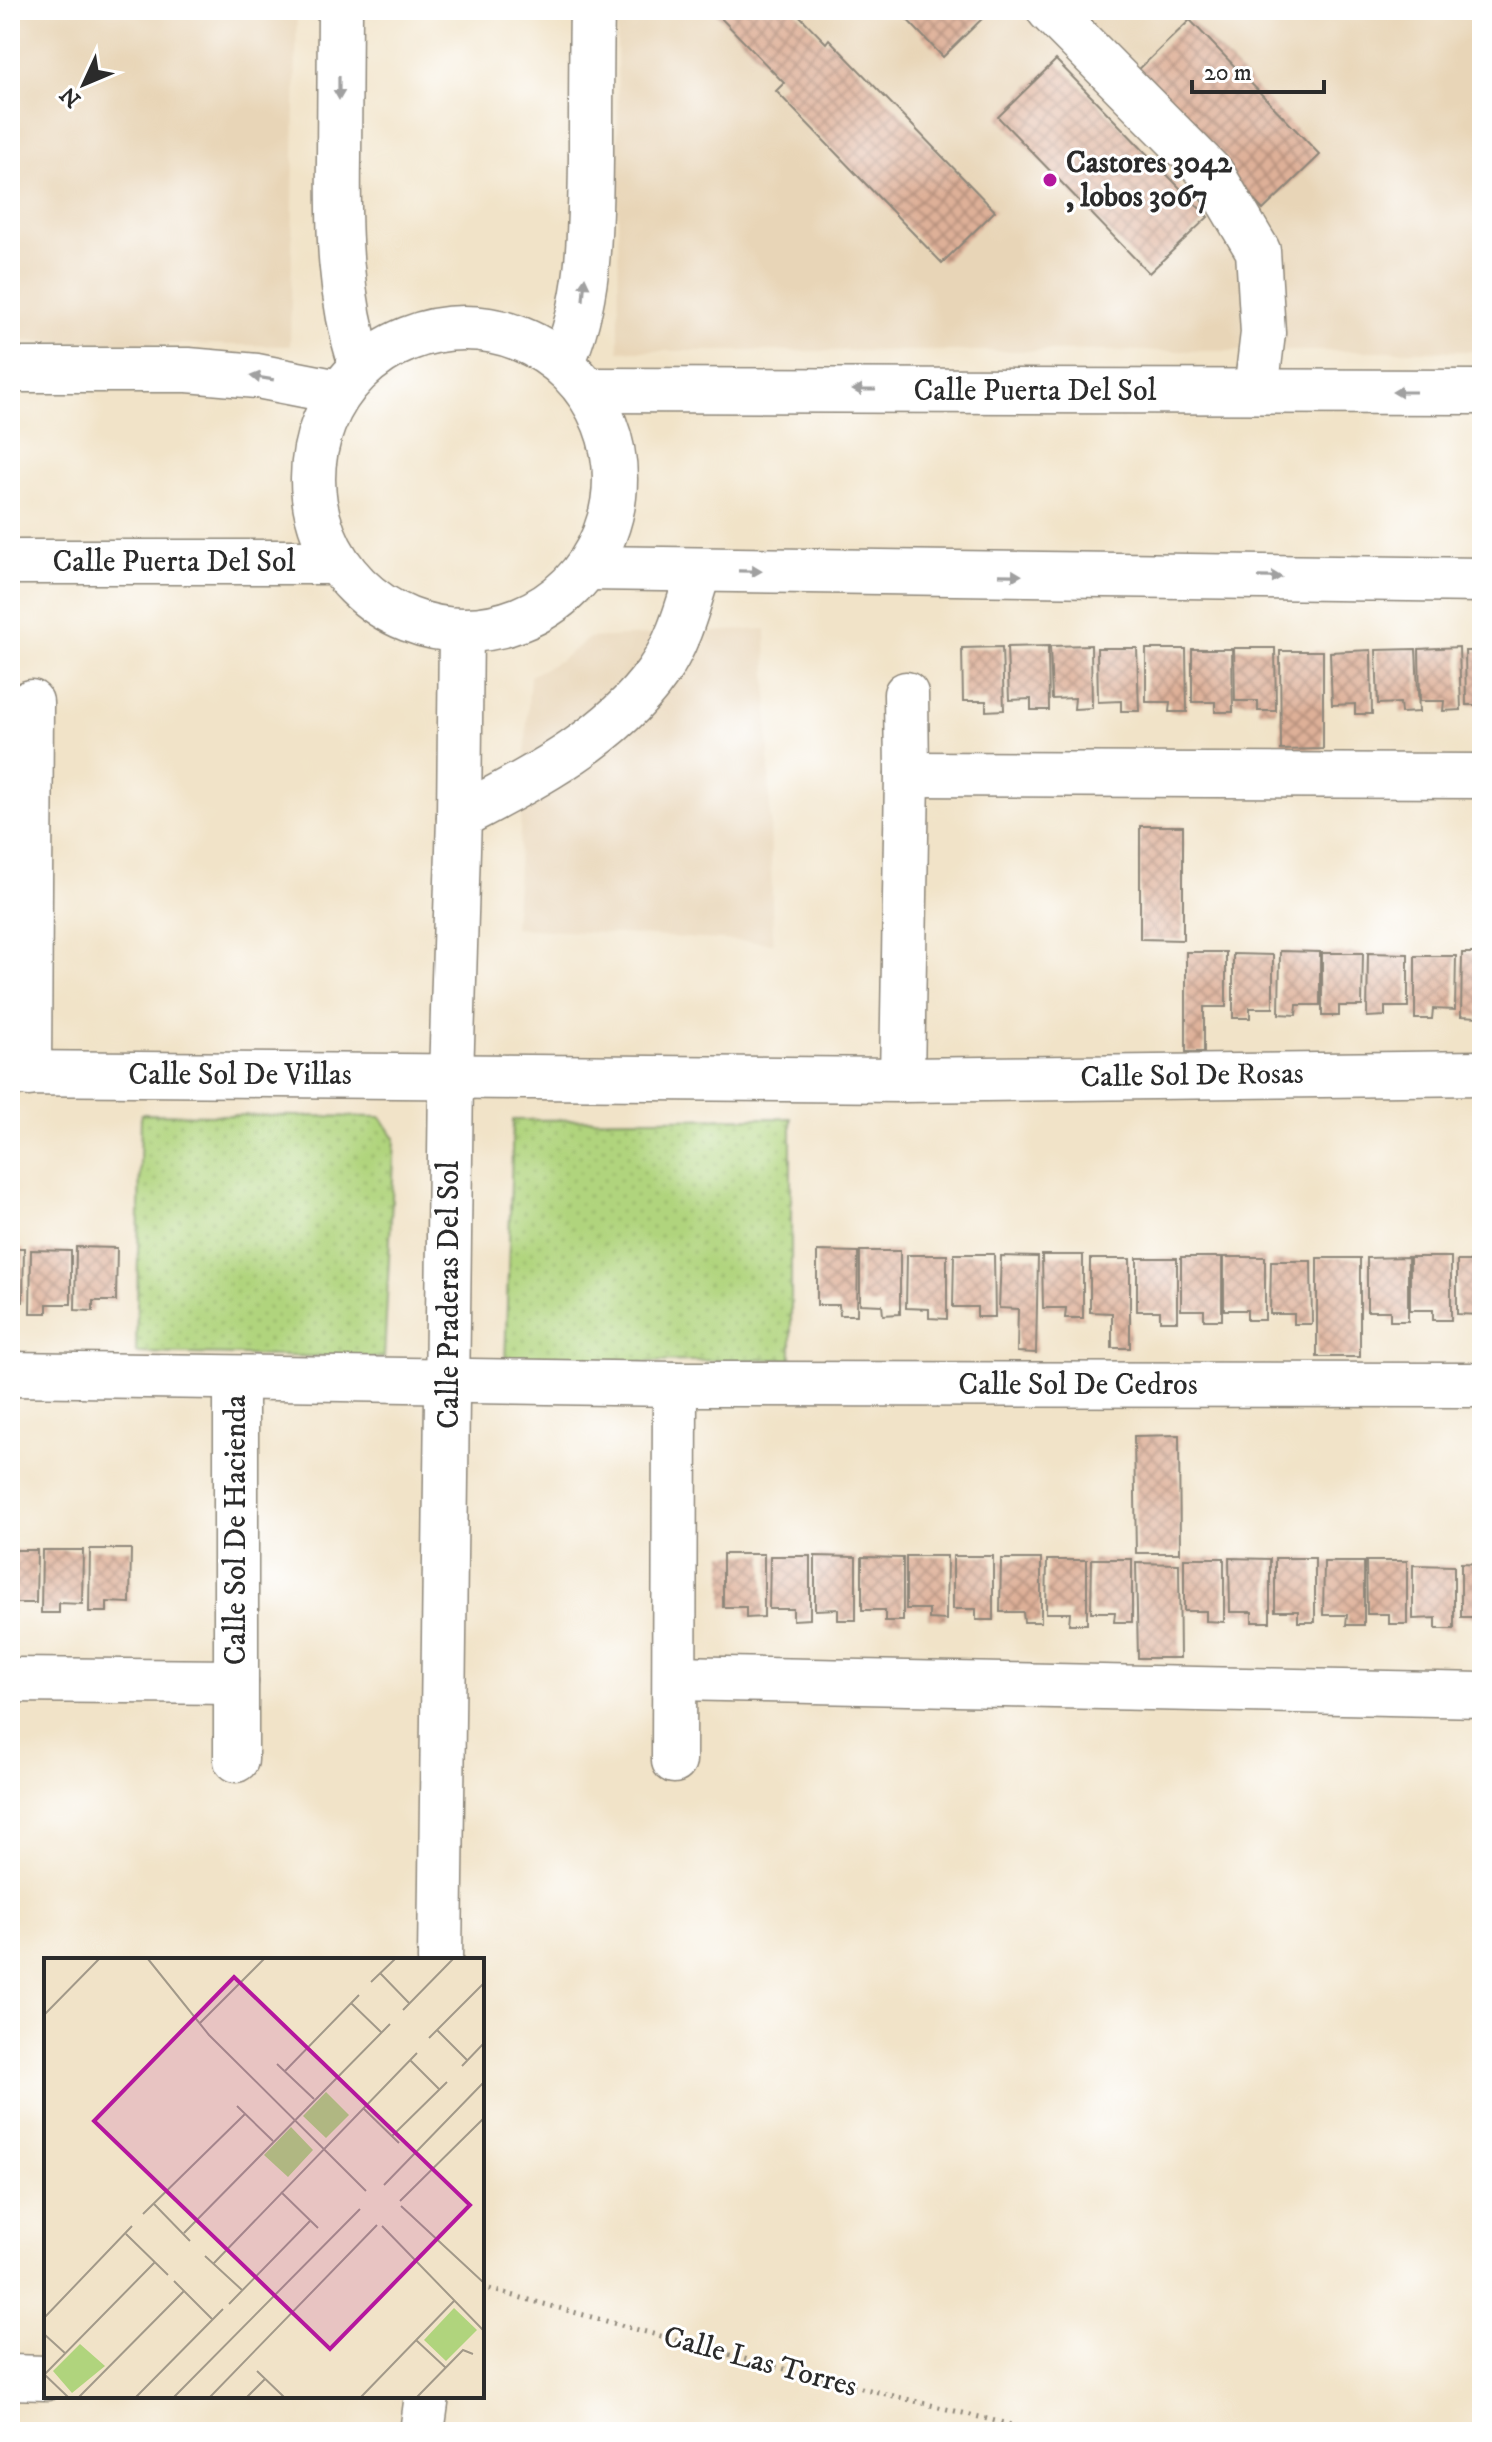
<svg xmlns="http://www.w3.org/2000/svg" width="1492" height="2442" viewBox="0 0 1492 2442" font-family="'IM FELL DW Pica',serif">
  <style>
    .built { fill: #e8d5b7 }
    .grass { fill: url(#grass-dots); stroke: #6e8054; stroke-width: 2 }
    .building { fill: url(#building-cross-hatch) }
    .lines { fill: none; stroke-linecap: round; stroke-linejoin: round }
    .minor-casing { stroke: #8e877a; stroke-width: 47 }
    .major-casing { stroke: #8e877a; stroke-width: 47 }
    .path { stroke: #8e877a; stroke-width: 5; stroke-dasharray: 2 6; stroke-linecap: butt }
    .minor { stroke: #fff; stroke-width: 44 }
    .major { stroke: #fff; stroke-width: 44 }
    .oneway { fill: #a0a0a0 }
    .poi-dot { fill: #b5179e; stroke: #fff; stroke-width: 3 }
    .labels { text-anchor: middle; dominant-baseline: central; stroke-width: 6; stroke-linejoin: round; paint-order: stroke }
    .poi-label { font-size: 30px; font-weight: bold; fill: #2b2b2b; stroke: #fff; text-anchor: start }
    .street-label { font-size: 30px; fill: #2b2b2b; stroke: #fff }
    .inset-road { fill: none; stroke: #a29989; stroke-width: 2 }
    .view { fill: #b5179e; fill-opacity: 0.15; stroke: #b5179e; stroke-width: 4 }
    .inset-edge { fill: none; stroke: #2b2b2b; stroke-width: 4 }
  </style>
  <defs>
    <pattern id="grass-dots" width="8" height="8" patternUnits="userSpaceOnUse" patternTransform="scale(2)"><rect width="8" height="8" fill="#b0d47d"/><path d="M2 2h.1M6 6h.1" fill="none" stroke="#98b66c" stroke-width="1.8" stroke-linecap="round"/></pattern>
    <pattern id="building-cross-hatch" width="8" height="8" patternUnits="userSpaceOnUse" patternTransform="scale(2)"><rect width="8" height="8" fill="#deb098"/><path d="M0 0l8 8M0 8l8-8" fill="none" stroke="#b48f7c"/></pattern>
  </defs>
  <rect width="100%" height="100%" fill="#fff"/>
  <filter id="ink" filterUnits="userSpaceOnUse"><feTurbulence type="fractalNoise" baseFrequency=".0125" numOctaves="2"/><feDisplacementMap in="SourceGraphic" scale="16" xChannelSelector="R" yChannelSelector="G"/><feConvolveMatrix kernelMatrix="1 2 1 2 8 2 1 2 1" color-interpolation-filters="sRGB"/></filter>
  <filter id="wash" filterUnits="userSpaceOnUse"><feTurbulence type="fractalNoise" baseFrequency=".006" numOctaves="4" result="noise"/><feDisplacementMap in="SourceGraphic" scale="32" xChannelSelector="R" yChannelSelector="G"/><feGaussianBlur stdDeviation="1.8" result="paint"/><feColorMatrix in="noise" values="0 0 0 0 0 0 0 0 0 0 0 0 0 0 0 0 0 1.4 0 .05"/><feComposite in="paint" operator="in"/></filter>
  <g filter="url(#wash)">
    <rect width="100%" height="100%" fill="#f1e3c8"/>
    <g class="built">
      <path d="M10 10H297L290 346 10 341Z"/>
      <path d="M617 10H1482V351H619Z"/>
      <path d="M766 629 773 943 514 928 530 676 561 660 589 638Z"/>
    </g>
    <g class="grass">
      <path d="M141 1114 381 1117 395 1138 384 1358 136 1353Z"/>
      <path d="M791 1118V1359L505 1365 513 1120Z"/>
    </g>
    <g id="blocks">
      <g class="building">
        <path d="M713 10H794L826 43 829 39 995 211 942 263 776 91 784 83Z"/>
        <path d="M898 10H991L943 57Z"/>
        <path d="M1190 20 1320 155 1263 210 1133 75Z"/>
        <path d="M1056 60 1208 217 1149 273 998 117Z"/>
        <path d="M1091 645 1092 708 1074 709 1075 698 1052 699 1050 646Z"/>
        <path d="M1048 646 1049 710H1031V699L1009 700 1007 647Z"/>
        <path d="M1002 647 1004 710 986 711V701H963L962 648Z"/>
        <path d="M1459 647 1461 710 1443 711 1444 701H1420L1419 649Z"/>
        <path d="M1097 648H1137L1139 711H1121V701L1098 702Z"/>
        <path d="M1234 648H1275L1276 711H1258V701H1235Z"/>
        <path d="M1146 649H1186L1187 712H1169L1170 702H1146Z"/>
        <path d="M1192 649H1232L1233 712H1215V702H1192Z"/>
        <path d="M1416 649 1419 712 1401 713 1400 703 1378 704 1376 650Z"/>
        <path d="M1371 650 1372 714H1355V704L1332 705 1330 652Z"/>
        <path d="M1280 651H1323V749L1281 750Z"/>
        <path d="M1465 651H1482V705H1466Z"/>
        <path d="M1140 826H1183V940L1140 939Z"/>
        <path d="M1280 951 1320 952V1005H1297L1296 1015 1279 1014Z"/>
        <path d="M1186 952H1226V1007H1204V1052H1186Z"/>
        <path d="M1322 953H1363L1362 1006H1339V1016H1322Z"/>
        <path d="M1368 953 1408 954V1007H1385V1016L1367 1017Z"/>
        <path d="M1462 953H1482V1006H1479V1017L1461 1016Z"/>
        <path d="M1233 954 1273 955V1008H1250V1018H1233Z"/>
        <path d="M1415 956H1456L1455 1010 1433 1009 1432 1019H1415Z"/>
        <path d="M76 1247 117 1248 116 1301H93V1311L75 1310Z"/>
        <path d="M10 1248H24L23 1302 10 1301Z"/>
        <path d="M31 1250 71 1251V1304H47V1313H30Z"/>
        <path d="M817 1251 858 1252 857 1315H840L839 1305H817Z"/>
        <path d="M860 1251H900V1314L883 1315 882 1305 860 1304Z"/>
        <path d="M954 1254H994L995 1317H977V1307H953Z"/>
        <path d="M907 1255H947V1319L929 1318V1309L906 1308Z"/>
        <path d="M1042 1255H1083V1318H1065L1066 1308H1043Z"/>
        <path d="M1001 1256 1038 1257 1036 1353 1017 1352 1018 1309 999 1308Z"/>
        <path d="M1181 1257H1222V1320H1204V1310H1181Z"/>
        <path d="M1224 1257H1265V1320H1247V1310H1224Z"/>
        <path d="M1408 1257V1321H1390V1311H1367V1258Z"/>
        <path d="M1410 1257H1451V1320H1433V1310H1410Z"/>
        <path d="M1137 1258H1177V1321H1160V1311H1137Z"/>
        <rect x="1317" y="1258" width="43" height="99"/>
        <path d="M1090 1259H1130V1348H1112V1313L1090 1312Z"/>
        <path d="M1271 1261H1311L1312 1324H1294V1314H1270Z"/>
        <path d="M1457 1261H1482V1315L1457 1314Z"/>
        <path d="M1179 1435 1180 1553H1136L1134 1436Z"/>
        <path d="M90 1549H131L130 1603 107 1602V1612H89Z"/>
        <path d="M10 1550H37L36 1603H13L12 1616H10Z"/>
        <path d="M42 1550H83L82 1604 59 1603V1613H41Z"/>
        <path d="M723 1554H764V1617L746 1618V1607H723Z"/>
        <path d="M770 1556H810V1619L793 1620V1609H769Z"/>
        <path d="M815 1556 856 1557V1620H838V1609L815 1610Z"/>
        <path d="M906 1556H947L946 1620 929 1619V1609H906Z"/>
        <path d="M953 1556H993V1620H976V1609H953Z"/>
        <path d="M862 1557 903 1558V1621H885V1610H862Z"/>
        <path d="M1184 1558H1224V1622L1206 1621V1611H1184Z"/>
        <path d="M1229 1558 1270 1559V1622H1252V1612H1230Z"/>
        <path d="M1275 1558H1315V1622H1298V1611H1275Z"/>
        <path d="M1001 1559H1041V1622H1024L1023 1612H1000Z"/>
        <path d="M1092 1559H1132V1622H1114L1115 1612H1091Z"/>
        <path d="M1047 1560H1087V1624H1069L1070 1613H1046Z"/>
        <path d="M1366 1561H1407V1624H1389V1614H1367Z"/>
        <path d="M1324 1562H1364V1625H1346L1347 1615H1323Z"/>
        <path d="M1136 1563 1179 1564 1180 1658H1138Z"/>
        <path d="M1461 1563 1482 1564V1617H1461Z"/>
        <path d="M1413 1565 1454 1566V1629H1436V1618L1413 1619Z"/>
      </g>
    </g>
  </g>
  <g filter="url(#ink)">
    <use href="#blocks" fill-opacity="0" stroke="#8e877a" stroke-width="2"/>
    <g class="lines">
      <defs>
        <g id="minor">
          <path d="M340 10C340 59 339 109 339 158 338 229 339 296 361 365"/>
          <path d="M1049 10 1213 175 1258 251 1263 333 1256 391"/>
          <circle cx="464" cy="479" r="151"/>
          <path d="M562 363C591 300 590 227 591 158 591 109 591 59 592 10"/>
          <path d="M10 370H188L257 376 339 392"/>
          <path d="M587 390 1482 392"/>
          <path d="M10 562H337"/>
          <path d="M588 568 1482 580"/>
          <path d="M907 774 1482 776"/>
          <path d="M459 817C529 780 611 739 657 673 679 642 688 605 699 570"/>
          <path d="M10 1073 902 1080 1482 1073"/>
          <path d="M29 1074 31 702"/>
          <path d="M902 1080 907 774 906 694"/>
          <path d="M10 1374 675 1384 1482 1385"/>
          <path d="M236 1378V1760"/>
          <path d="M675 1678 1482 1695"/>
          <path d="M10 1680 236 1682"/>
          <path d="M674 1761 675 1384"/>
          <path d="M440 1960 451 1076 459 817 461 631"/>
          <path d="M422 2432 427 2396"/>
        </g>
        <path id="major" d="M10 2377 46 2378"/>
      </defs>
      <use href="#minor" class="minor-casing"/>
      <use href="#major" class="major-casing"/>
      <path class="path" d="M482 2287 748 2360 1040 2432"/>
      <use href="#minor" class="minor"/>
      <use href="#major" class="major"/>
    </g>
    <defs><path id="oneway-solid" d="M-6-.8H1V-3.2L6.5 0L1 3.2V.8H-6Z" transform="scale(2)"/></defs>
    <g class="oneway">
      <use href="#oneway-solid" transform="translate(339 88) rotate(90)"/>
      <use href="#oneway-solid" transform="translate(584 289) rotate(-85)"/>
      <use href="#oneway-solid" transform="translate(262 378) rotate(-171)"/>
      <use href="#oneway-solid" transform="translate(864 390) rotate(-180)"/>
      <use href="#oneway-solid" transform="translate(1404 392) rotate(-180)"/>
      <use href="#oneway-solid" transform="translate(750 571) rotate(1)"/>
      <use href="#oneway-solid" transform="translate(1010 575) rotate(1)"/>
      <use href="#oneway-solid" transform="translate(1270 577) rotate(1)"/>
    </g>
  </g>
  <circle class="poi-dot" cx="1050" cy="180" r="8"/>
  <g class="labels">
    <g class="poi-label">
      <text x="1066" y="163">Castores 3042<tspan x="1066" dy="34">, lobos 3067</tspan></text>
    </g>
    <g class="street-label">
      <text x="1035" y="391">Calle Puerta Del Sol</text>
      <text x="174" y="562">Calle Puerta Del Sol</text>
      <text x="240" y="1075">Calle Sol De Villas</text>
      <text transform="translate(1192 1076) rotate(-1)">Calle Sol De Rosas</text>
      <text transform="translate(449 1295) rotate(-90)">Calle Praderas Del Sol</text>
      <text x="1078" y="1385">Calle Sol De Cedros</text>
      <text transform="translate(236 1530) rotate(-90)">Calle Sol De Hacienda</text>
      <text transform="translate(760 2362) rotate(15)">Calle Las Torres</text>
    </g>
  </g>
  <g transform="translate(44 1958)">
    <rect width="440" height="440" fill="#f1e3c8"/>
    <path d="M282 134 305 157 282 180 259 158ZM247 169 269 192 244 219 220 197ZM410 350 433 372 402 403 380 382ZM36 386 61 408 28 435 9 413Z" fill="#b0d47d"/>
    <path class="inset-road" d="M104 1 165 77 322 233M336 15 365 45M327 24 351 1M307 45 337 74M359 52 409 1M0 57 55 1M155 66 220 1M393 72 423 102M385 80 440 25M366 102 395 131M233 106 270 141M418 108 440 85M241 113 315 37M193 148 229 183M319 150 355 185M348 178 403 124M340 227 440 124M237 234 274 270M356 243 440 160M110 246 146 283M357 248 440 325M99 256 201 156M338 268 440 373M140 275 346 66M82 276 124 317M161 298 198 332M170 305 373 95M130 323 169 362M185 346 266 263M0 360 88 268M0 376 22 396M372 382 402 410M213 413 240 439M0 416 24 439M0 417 111 304M35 439 140 333M92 439 179 351M130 439 316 251M166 439 333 267M203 439 221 421M317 439 410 343M373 439 419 392 429 396"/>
    <path class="view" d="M190 19 426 247 286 391 50 163Z"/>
    <rect width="440" height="440" class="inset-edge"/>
  </g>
  <rect width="1492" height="2442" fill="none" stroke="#fff" stroke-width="40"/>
  <g transform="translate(84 84) rotate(226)" stroke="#ffffff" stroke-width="6" paint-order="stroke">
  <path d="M0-6L14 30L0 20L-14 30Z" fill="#2b2b2b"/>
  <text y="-12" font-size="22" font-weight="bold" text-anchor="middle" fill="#2b2b2b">N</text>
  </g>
  <path d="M1192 80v12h132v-12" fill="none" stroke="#2b2b2b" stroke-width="4"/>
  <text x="1204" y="80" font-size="24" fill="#2b2b2b" stroke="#ffffff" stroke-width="6" paint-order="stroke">20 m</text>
</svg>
